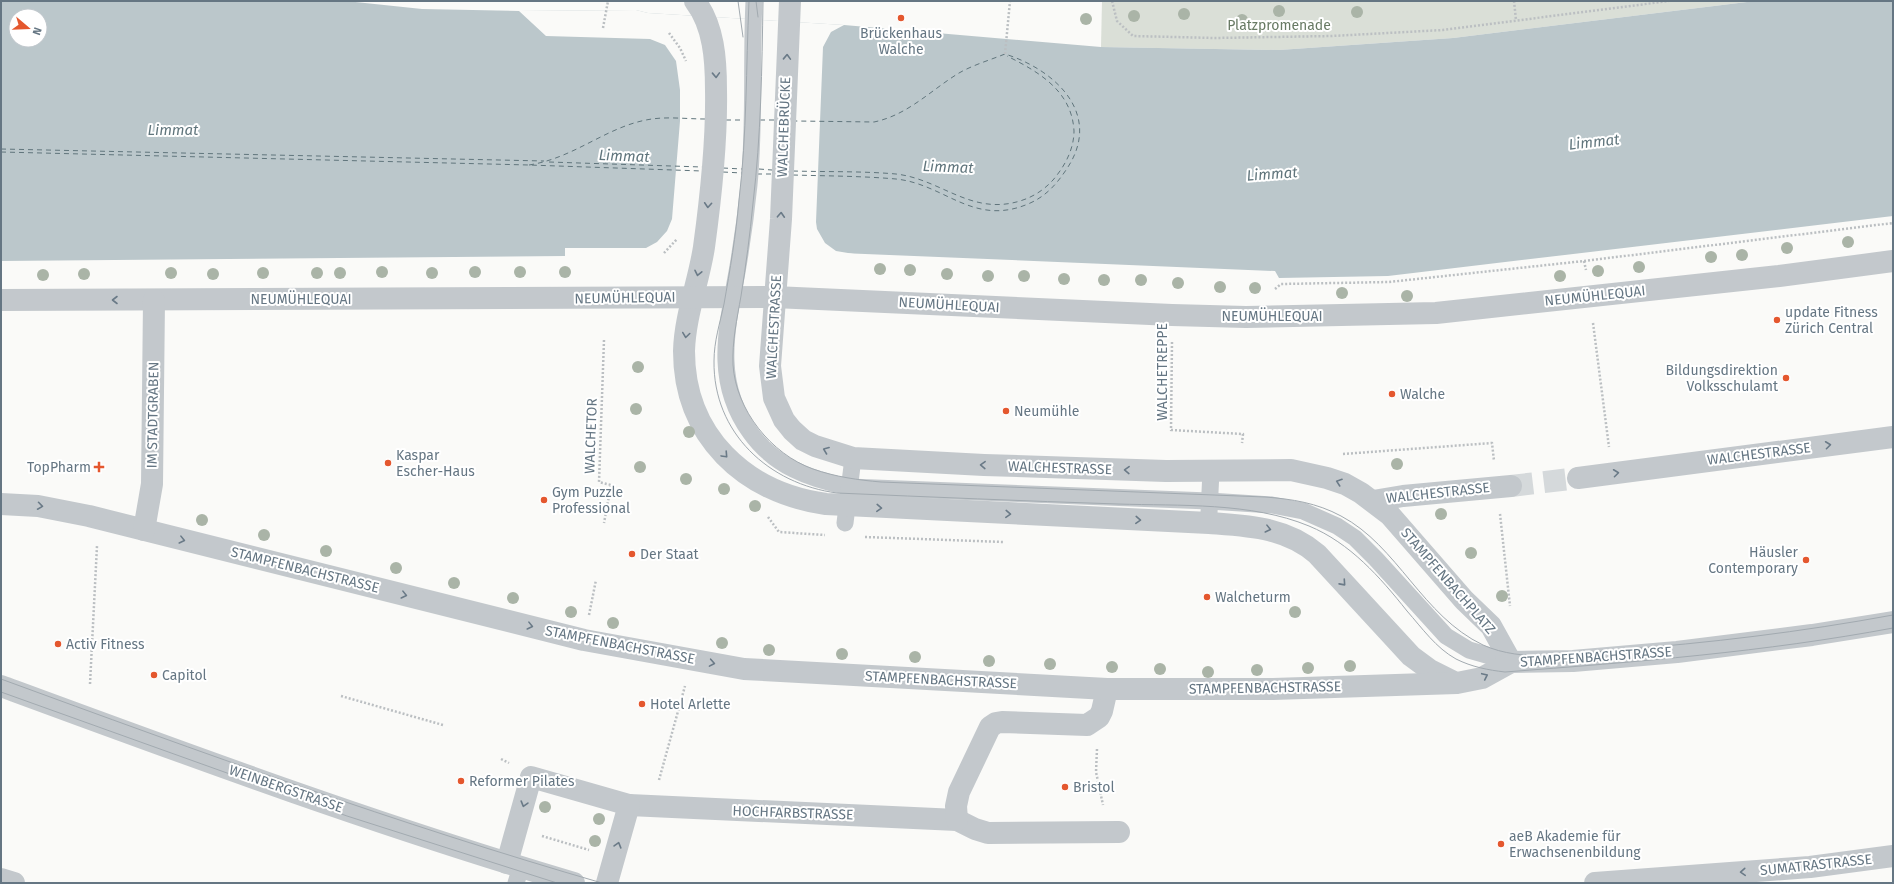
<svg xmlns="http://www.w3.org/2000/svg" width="1894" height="884" viewBox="0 0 1894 884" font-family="'Fira Sans',sans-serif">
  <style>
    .green { fill: #dadfd7 }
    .water { fill: #bbc7cb; fill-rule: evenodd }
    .pier { fill: #fafaf8 }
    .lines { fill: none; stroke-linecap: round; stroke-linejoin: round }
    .ferry { stroke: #60757c; stroke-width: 1; stroke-dasharray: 5 4; stroke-linecap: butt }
    .minor-tunnel { stroke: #d5d9db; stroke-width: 22; stroke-dasharray: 22 11; stroke-linecap: butt }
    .path { stroke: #bbbfc2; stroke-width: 2.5; stroke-dasharray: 2 2; stroke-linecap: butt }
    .service { stroke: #c3c8cc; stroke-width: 17 }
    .minor { stroke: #c3c8cc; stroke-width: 22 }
    .tertiary { stroke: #c3c8cc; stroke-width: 22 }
    .tram { stroke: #a2aab0; stroke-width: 1 }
    .tree { fill: #aab4a7 }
    .oneway { stroke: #6a7a87 }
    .poi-dot { fill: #e4572e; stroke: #fff; stroke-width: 1.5 }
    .labels { text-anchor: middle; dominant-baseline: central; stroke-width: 4; stroke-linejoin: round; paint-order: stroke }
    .park-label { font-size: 14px; fill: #687a64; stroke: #fff }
    .poi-label { font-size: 14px; fill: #657683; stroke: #fff; text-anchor: start }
    .street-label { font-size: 14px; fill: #657683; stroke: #fff }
    .water-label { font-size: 15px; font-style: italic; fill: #60757c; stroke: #fff }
  </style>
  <rect width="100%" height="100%" fill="#fafaf8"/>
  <path class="green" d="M1102 1H1755L1453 38 1279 50 1101 47Z"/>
  <path class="water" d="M1 1H346L422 9 519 11 636 10 648 13 844 25 1101 47 1279 50 1453 38 1755 1H1893V216L1388 276 1279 278 1275 271 841 253 565 248V256L1 261ZM16 16H40V40H16Z"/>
  <path class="pier" d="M636 10 648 13 844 25 831 32 823 47 816 222 817 229 825 243 836 251 854 254V256L567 250V257L565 256V248H646L657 242 667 231 672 219 680 121V90L676 61 665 45 650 39 546 36 519 11Z"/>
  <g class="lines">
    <g class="ferry">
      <path d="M726 120H745"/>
      <path d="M760 120H775"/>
      <path d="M1 149 544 161"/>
      <path d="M1 152 529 165 702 171"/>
      <path d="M549 162 702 167"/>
      <path d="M529 165C574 158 605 128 646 120 665 116 686 119 705 119"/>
      <path d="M723 168 742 169"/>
      <path d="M759 169 772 170"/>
      <path d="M793 171C827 172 862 171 896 174 941 179 971 216 1020 201 1033 197 1044 190 1053 180 1065 166 1074 149 1074 131 1072 91 1039 72 1007 56"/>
      <path d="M723 172 742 173"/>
      <path d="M757 174H772"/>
      <path d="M793 175C827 176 862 176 896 179 945 184 973 227 1028 204 1045 197 1056 185 1066 170 1104 115 1056 70 1005 54 990 60 973 65 959 73 931 90 908 115 874 122L796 121"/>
    </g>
    <path class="minor-tunnel" d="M1511 486 1578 478"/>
    <g class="path">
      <path d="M1112 1 1117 21 1133 36 1215 38 1332 36 1443 30 1669 1"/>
      <path d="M1514 1 1516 20"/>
      <path d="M603 28 608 1"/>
      <path d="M669 33 680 48 686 61"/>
      <path d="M1005 54 1010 1"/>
      <path d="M664 253 677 239"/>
      <path d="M1584 261 1586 270"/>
      <path d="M1275 289 1281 284 1389 282 1584 261 1893 223"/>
      <path d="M1593 323 1609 447"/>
      <path d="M604 340 599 482 611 485 604 523"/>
      <path d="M1172 342 1171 430 1243 434 1242 443"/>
      <path d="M1343 454 1492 443 1494 461"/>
      <path d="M1500 514 1510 606"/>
      <path d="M768 517 779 532 825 535"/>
      <path d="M865 537 1004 542"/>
      <path d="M589 615 596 580"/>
      <path d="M90 684 97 546"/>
      <path d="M341 696 443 725"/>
      <path d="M1097 749 1096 772 1103 805"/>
      <path d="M501 759 509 763"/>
      <path d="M659 780 685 686"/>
      <path d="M542 836 589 850"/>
    </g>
    <g class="service">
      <path d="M754 1C751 62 755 124 749 185 746 214 742 243 737 272 727 328 713 381 750 432 774 466 809 479 849 487L1209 501 1272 505 1303 511 1337 526 1355 538 1376 559 1446 636 1469 650 1511 662"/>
      <path d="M1209 513 1211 471"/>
      <path d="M845 523 853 458"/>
      <path d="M516 883 521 867"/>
    </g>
    <g class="minor">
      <path d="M1578 478 1893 437"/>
      <path d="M1373 501 1403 496 1511 486"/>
      <path d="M629 805 957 820 975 829 988 833 1119 832"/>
      <path d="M957 820 956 806 959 792 990 727 996 723 1002 722 1087 725 1099 717 1102 711 1107 689"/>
      <path d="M507 863 531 777 629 805 607 883"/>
      <path d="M1 879 14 883"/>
      <path d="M1595 883 1810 867 1893 856"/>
    </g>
    <g class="tertiary">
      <path d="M695 1C714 26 716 60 716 90 717 142 711 196 704 247 699 281 685 315 684 351 684 436 745 493 826 504L1209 523C1248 526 1286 527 1317 554L1411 656 1430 670 1452 681"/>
      <path d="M790 1 781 219 770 366 774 398 784 420 792 430 803 440 815 446 853 458 984 465 1166 471 1291 470 1327 478 1345 484 1361 493 1390 515 1464 600 1491 626 1511 662"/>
      <path d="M1 300 774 297 1172 315 1246 317 1436 313 1779 276 1893 261"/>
      <path d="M1 504 38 506 89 516 584 640 744 669 1107 689H1273L1457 683 1482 678 1511 662 1573 661 1677 652 1812 635 1893 622"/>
      <path d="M144 530 152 484 154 300"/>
      <path d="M1 686C191 756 380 826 574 883"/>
    </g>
    <g class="tram">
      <path d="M738 1 743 37"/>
      <path d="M749 1C746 67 747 134 739 200 736 235 730 270 724 304 720 323 714 341 714 361 713 433 769 484 837 493 931 497 1024 501 1118 504 1179 506 1251 502 1309 526 1350 543 1380 577 1407 611 1422 628 1436 648 1456 659 1472 667 1488 670 1505 672 1635 662 1765 652 1893 628"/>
      <path d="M756 1 758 17"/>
      <path d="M763 1C762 68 761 136 753 203 750 234 746 265 741 296 737 319 732 341 733 365 736 410 771 454 813 469 836 477 858 480 881 482L1265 497C1292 499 1317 503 1341 516 1398 546 1422 616 1483 645 1523 663 1574 654 1616 650 1709 643 1801 632 1893 615"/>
      <path d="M1 679C200 752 398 824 602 883"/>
      <path d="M1 692 347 816 557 883"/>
    </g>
  </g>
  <g class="tree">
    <circle cx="1279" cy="11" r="6"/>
    <circle cx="1357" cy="12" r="6"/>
    <circle cx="1184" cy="14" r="6"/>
    <circle cx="1134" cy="16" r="6"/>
    <circle cx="1086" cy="19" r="6"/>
    <circle cx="1242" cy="20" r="6"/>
    <circle cx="1848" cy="242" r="6"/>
    <circle cx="1787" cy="248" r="6"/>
    <circle cx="1742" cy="255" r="6"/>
    <circle cx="1711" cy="257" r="6"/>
    <circle cx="1639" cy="267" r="6"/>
    <circle cx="880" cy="269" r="6"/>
    <circle cx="910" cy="270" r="6"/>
    <circle cx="1598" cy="271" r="6"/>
    <circle cx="382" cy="272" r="6"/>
    <circle cx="475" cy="272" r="6"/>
    <circle cx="520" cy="272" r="6"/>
    <circle cx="565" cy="272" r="6"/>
    <circle cx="171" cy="273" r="6"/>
    <circle cx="263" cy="273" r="6"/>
    <circle cx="317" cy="273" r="6"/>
    <circle cx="340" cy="273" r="6"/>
    <circle cx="432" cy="273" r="6"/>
    <circle cx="84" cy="274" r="6"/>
    <circle cx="213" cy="274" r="6"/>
    <circle cx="947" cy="274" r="6"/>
    <circle cx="43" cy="275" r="6"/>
    <circle cx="988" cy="276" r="6"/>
    <circle cx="1024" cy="276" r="6"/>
    <circle cx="1560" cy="276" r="6"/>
    <circle cx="1064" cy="279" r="6"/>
    <circle cx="1104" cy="280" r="6"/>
    <circle cx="1141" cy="280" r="6"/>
    <circle cx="1178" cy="283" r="6"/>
    <circle cx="1220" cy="287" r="6"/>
    <circle cx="1255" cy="288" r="6"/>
    <circle cx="1342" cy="293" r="6"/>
    <circle cx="1407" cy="296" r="6"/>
    <circle cx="638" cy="367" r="6"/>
    <circle cx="636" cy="409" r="6"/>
    <circle cx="689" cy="432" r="6"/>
    <circle cx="1397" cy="464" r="6"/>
    <circle cx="640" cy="467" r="6"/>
    <circle cx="686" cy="479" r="6"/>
    <circle cx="724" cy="489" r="6"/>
    <circle cx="755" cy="506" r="6"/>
    <circle cx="1441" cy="514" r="6"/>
    <circle cx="202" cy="520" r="6"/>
    <circle cx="264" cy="535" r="6"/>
    <circle cx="326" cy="551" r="6"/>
    <circle cx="1471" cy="553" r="6"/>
    <circle cx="396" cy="568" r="6"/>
    <circle cx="454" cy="583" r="6"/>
    <circle cx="1502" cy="596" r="6"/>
    <circle cx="513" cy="598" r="6"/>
    <circle cx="571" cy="612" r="6"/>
    <circle cx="1295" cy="612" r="6"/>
    <circle cx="613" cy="623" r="6"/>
    <circle cx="722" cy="643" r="6"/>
    <circle cx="769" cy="650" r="6"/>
    <circle cx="842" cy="654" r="6"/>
    <circle cx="915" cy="657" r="6"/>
    <circle cx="989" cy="661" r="6"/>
    <circle cx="1050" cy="664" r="6"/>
    <circle cx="1350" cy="666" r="6"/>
    <circle cx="1112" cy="667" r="6"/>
    <circle cx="1308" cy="668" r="6"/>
    <circle cx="1160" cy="669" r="6"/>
    <circle cx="1257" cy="670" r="6"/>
    <circle cx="1208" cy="672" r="6"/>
    <circle cx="545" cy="807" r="6"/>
    <circle cx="599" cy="819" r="6"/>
    <circle cx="595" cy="841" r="6"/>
  </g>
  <defs><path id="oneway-chevron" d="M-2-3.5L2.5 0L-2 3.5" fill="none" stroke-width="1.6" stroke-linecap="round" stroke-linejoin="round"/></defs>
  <g class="oneway">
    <use href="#oneway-chevron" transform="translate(787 57) rotate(-88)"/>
    <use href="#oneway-chevron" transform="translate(716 75) rotate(88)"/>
    <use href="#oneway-chevron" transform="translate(708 205) rotate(94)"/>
    <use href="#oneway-chevron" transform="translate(781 215) rotate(-87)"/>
    <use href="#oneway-chevron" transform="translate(698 273) rotate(102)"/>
    <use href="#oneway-chevron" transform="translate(115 300) rotate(180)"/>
    <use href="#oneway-chevron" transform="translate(686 335) rotate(98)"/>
    <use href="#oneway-chevron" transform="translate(1828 445) rotate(-7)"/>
    <use href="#oneway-chevron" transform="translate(826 450) rotate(-159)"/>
    <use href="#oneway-chevron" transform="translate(725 455) rotate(47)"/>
    <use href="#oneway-chevron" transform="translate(983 465) rotate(-178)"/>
    <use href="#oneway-chevron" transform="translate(1127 470) rotate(-178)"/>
    <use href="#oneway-chevron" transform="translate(1616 473) rotate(-7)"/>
    <use href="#oneway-chevron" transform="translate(1339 482) rotate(-161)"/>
    <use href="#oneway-chevron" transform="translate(40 506) rotate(8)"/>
    <use href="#oneway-chevron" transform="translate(879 508) rotate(3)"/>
    <use href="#oneway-chevron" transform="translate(1008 514) rotate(3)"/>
    <use href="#oneway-chevron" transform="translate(1138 520) rotate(3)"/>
    <use href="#oneway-chevron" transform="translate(1268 529) rotate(14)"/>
    <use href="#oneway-chevron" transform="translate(182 540) rotate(14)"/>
    <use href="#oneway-chevron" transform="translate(1343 583) rotate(48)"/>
    <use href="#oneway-chevron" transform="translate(404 595) rotate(14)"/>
    <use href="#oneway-chevron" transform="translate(530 626) rotate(14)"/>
    <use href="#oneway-chevron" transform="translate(712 663) rotate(10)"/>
    <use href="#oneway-chevron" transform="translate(1485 676) rotate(-25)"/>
    <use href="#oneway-chevron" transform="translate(524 804) rotate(106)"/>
    <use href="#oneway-chevron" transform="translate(618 845) rotate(-74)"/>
    <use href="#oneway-chevron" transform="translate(1743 872) rotate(176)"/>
  </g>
  <g class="poi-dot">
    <circle cx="901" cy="18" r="4"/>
    <circle cx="1777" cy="320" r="4"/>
    <circle cx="1786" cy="378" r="4"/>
    <circle cx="1392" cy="394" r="4"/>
    <circle cx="1006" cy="411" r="4"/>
    <circle cx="388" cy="463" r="4"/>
    <path d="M97 461h4v4h4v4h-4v4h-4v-4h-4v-4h4z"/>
    <circle cx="544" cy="500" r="4"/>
    <circle cx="632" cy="554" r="4"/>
    <circle cx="1806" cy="560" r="4"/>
    <circle cx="1207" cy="597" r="4"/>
    <circle cx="58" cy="644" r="4"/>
    <circle cx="154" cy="675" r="4"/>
    <circle cx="642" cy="704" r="4"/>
    <circle cx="461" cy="781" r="4"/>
    <circle cx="1065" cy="787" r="4"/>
    <circle cx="1501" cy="844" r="4"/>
  </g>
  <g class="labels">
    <g class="park-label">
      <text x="1279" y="25">Platzpromenade</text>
    </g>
    <g class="poi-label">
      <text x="901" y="33" text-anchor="middle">Brückenhaus<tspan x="901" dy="16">Walche</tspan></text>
      <text x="1785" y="312">update Fitness<tspan x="1785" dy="16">Zürich Central</tspan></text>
      <text x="1778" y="370" text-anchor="end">Bildungsdirektion<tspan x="1778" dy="16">Volksschulamt</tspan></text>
      <text x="1400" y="394">Walche</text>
      <text x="1014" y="411">Neumühle</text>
      <text x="396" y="455">Kaspar<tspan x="396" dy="16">Escher-Haus</tspan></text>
      <text x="91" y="467" text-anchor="end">TopPharm</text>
      <text x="552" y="492">Gym Puzzle<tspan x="552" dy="16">Professional</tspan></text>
      <text x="1798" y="552" text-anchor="end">Häusler<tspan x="1798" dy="16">Contemporary</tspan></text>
      <text x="640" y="554">Der Staat</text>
      <text x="1215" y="597">Walcheturm</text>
      <text x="66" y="644">Activ Fitness</text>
      <text x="162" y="675">Capitol</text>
      <text x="650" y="704">Hotel Arlette</text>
      <text x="469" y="781">Reformer Pilates</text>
      <text x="1073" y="787">Bristol</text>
      <text x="1509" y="836">aeB Akademie für<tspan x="1509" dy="16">Erwachsenenbildung</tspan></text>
    </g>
    <g class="street-label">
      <text transform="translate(784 127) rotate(-88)">WALCHEBRÜCKE</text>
      <text transform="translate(1595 296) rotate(-6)">NEUMÜHLEQUAI</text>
      <text transform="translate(625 298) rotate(-1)">NEUMÜHLEQUAI</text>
      <text x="301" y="299">NEUMÜHLEQUAI</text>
      <text transform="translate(949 305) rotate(3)">NEUMÜHLEQUAI</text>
      <text x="1272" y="316">NEUMÜHLEQUAI</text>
      <text transform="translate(774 327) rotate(-87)">WALCHESTRASSE</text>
      <text transform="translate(1162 372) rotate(-90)">WALCHETREPPE</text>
      <text transform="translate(153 415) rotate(-89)">IM STADTGRABEN</text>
      <text transform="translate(591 436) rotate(-88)">WALCHETOR</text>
      <text transform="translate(1759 454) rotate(-7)">WALCHESTRASSE</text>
      <text transform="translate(1060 468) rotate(2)">WALCHESTRASSE</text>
      <text transform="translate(1438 493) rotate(-6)">WALCHESTRASSE</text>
      <text transform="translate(305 570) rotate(14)">STAMPFENBACHSTRASSE</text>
      <text transform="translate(1448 581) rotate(49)">STAMPFENBACHPLATZ</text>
      <text transform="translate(620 645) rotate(11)">STAMPFENBACHSTRASSE</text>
      <text transform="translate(1596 657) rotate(-4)">STAMPFENBACHSTRASSE</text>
      <text transform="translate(941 680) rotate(3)">STAMPFENBACHSTRASSE</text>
      <text transform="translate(1265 688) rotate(-1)">STAMPFENBACHSTRASSE</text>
      <text transform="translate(286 789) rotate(19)">WEINBERGSTRASSE</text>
      <text transform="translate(793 813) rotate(2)">HOCHFARBSTRASSE</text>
      <text transform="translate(1816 865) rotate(-6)">SUMATRASTRASSE</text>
    </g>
    <g class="water-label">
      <text x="173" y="130">Limmat</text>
      <text transform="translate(1594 142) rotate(-6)">Limmat</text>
      <text transform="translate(624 156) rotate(2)">Limmat</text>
      <text transform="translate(948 167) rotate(2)">Limmat</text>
      <text transform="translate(1272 174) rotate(-4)">Limmat</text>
    </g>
  </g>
  <rect width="1894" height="884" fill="none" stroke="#657683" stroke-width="4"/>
  <g transform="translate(28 28) rotate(109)"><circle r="19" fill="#ffffff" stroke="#c1c8cd"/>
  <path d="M0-3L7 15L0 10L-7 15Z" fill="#e4572e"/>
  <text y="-6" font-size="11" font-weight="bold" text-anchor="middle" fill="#657683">N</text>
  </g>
</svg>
